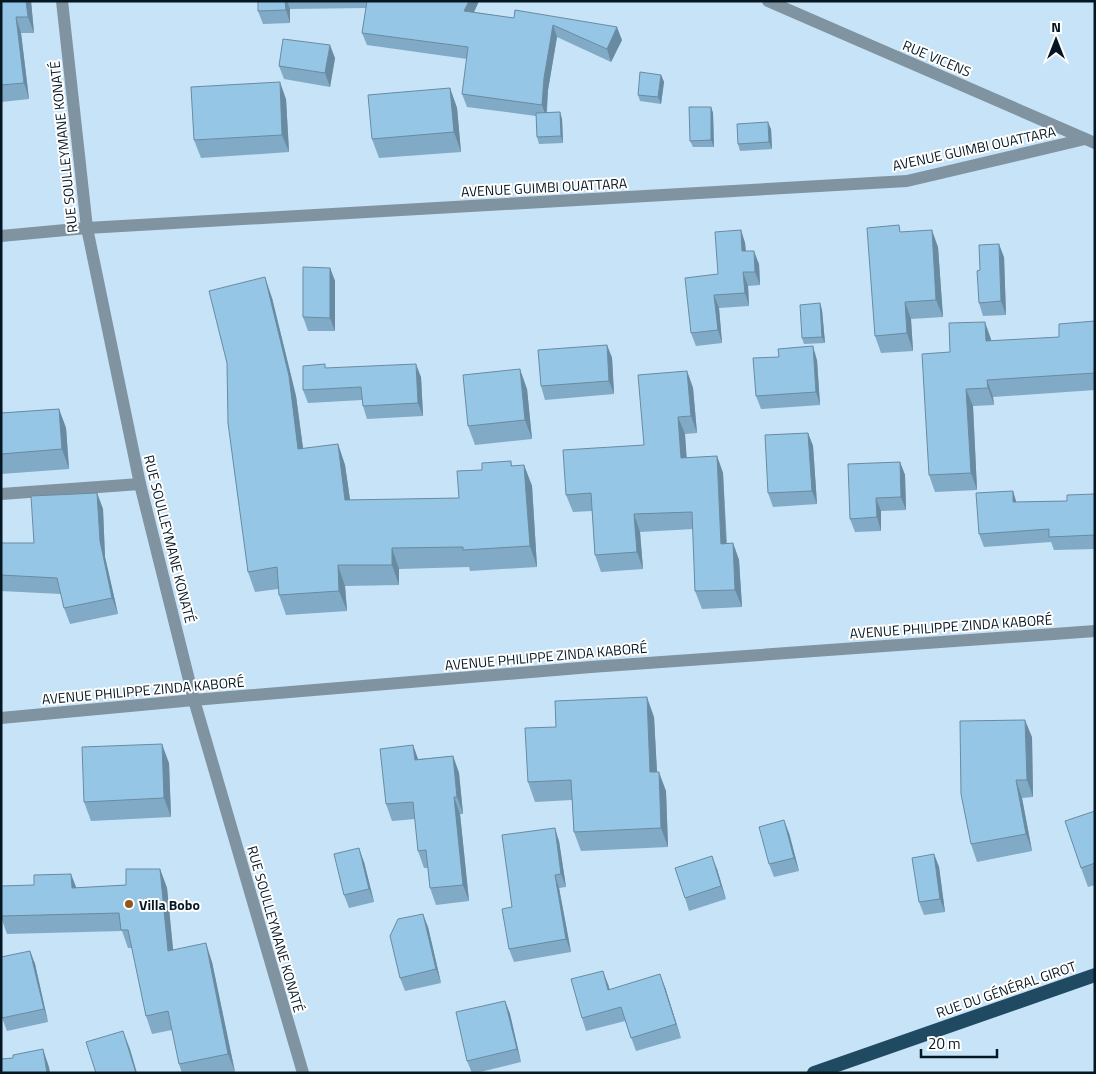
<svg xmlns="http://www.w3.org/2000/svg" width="1096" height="1074" viewBox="0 0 1096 1074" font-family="'Titillium Web',sans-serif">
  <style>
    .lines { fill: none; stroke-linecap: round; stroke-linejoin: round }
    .minor { stroke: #8093a1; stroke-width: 12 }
    .tertiary { stroke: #8093a1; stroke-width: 12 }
    .trunk { stroke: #204a62; stroke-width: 14 }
    .wall { fill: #81aac6 }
    .shaded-wall { fill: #698ba1 }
    .building { fill: #96c6e6; stroke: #698ba1 }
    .poi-dot { fill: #94561c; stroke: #fff; stroke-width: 2 }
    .labels { text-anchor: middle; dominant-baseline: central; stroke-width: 4; stroke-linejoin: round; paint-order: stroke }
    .street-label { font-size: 14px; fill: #051722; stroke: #fff }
    .poi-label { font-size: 14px; font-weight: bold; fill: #051722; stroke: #fff; text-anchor: start }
  </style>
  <rect width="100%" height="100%" fill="#c7e3f7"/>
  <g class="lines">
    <g class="minor">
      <path d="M62 1 87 228 140 484 194 700 303 1073"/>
      <path d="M1 236 87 228 907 181 1085 139"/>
      <path d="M1 494 140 484"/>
      <path d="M1 718 194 700 591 667 1095 631"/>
    </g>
    <path class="tertiary" d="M768 1 1095 143"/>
    <path class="trunk" d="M814 1073 1095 975"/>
  </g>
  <g class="wall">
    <path d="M1 1H31L34 33H21L29 99 1 102Z"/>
    <path d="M258 1H479L474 12 514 18 515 10 622 40 611 62 557 37 548 90 547 113 560 112 562 119 563 143 539 144 537 137 536 116 467 107 462 94 467 59 367 45 362 33 366 8 290 9V23L263 24 258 11Z"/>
    <path d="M335 58 330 87 284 79 279 66Z"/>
    <path d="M661 75 664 82 661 104 640 101 638 95Z"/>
    <path d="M450 88 457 108 461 152 379 158 372 139Z"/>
    <path d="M286 99 289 152 201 158 194 140Z"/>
    <path d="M711 107 713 113 714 147H693L690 141Z"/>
    <path d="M771 129 772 149 740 151 738 144Z"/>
    <path d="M741 230 745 243 746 251 759 264 760 285 748 286 749 306 719 308 722 343 696 346 691 333 718 274Z"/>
    <path d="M902 232 938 247 943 317 911 319 913 351 881 353 875 336Z"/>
    <path d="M1004 257 1006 315 983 316 979 303 980 270Z"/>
    <path d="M330 268 335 281V331H308L303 317Z"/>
    <path d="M272 298 296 396 303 449 338 444 345 465 350 500 459 498 482 470 511 461 512 466 524 465 532 486 537 567 470 571 469 567 399 569V585L345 586 347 611 286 615 279 595 278 589 255 592 248 572Z"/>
    <path d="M820 303 822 310 825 343 804 344 802 338Z"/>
    <path d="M1095 321V390L993 397 994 405 973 406 977 490 935 492 929 475 950 352 991 339V341L1059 337Z"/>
    <path d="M607 345 612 358 614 394 545 400 541 386Z"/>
    <path d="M779 357 817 360 820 405 761 409 756 396Z"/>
    <path d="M326 368 421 377 423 416 367 419 363 406 362 400 308 403 303 390Z"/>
    <path d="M687 371 693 388 697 433 685 434 686 458 717 456 723 473 727 543H733L739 560 742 607 702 609 695 591 693 529 640 532 643 569 601 572 595 555 592 511 573 512 566 495 644 445Z"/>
    <path d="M527 389 532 439 475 445 468 426Z"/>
    <path d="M59 409 66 428 69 469 1 474V413Z"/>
    <path d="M808 433 813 446 817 504 773 507 768 493Z"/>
    <path d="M900 462 905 475 906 510 881 511V531L855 532 850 519Z"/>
    <path d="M97 493 103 509 105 557 118 614 70 624 64 608 61 594 1 591V543H34Z"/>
    <path d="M1095 494V549L1054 550 1051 542 984 547 979 534 1017 502 1067 501Z"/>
    <path d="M654 717 657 772 666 791 668 847 581 851 574 832 572 800 535 802 528 782 556 727Z"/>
    <path d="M1032 737 1033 797 1022 798 1032 851 977 862 971 844Z"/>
    <path d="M413 745 418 759 453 756 459 773 463 814H460L469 901 436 905 430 888 428 868H424L418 851 415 819 392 821 386 804Z"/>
    <path d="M169 763 171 817 91 821 84 802Z"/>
    <path d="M1095 811V885L1088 887 1081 868Z"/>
    <path d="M789 833 799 871 774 877 769 864Z"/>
    <path d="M559 841 566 887 559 888 571 952 514 962 509 949 512 907Z"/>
    <path d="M934 854 939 867 945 912 924 915 919 902Z"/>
    <path d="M364 862 374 902 349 908 344 895Z"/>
    <path d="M160 869 167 888 173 950 212 962 235 1072 182 1073 179 1064 172 1030 152 1034 146 1016 132 948H128L122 931 7 934 1 917V886L76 888 126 885Z"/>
    <path d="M717 869 726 899 689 911 685 898Z"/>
    <path d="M428 927 441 983 405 991 400 978Z"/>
    <path d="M30 951 35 964 48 1022 7 1031 2 1018Z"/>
    <path d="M608 984 610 990 665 987 681 1038 636 1051 625 1021 586 1031 582 1018Z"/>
    <path d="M505 1001 510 1014 521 1062 476 1073H472L467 1061Z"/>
  </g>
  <g class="shaded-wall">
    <path d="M26 1H31L34 33 28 17Z"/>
    <path d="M285 1H287L290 9V23L286 10Z"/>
    <path d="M469 1H479L469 23 464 11Z"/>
    <path d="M16 17 21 33 29 99 24 83Z"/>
    <path d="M553 25 557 37 548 90 546 117 542 105 544 78Z"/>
    <path d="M617 27 622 40 611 62 607 49Z"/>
    <path d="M330 45 335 58 330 87 325 73Z"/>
    <path d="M661 75 664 82 661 104 658 97Z"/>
    <path d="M280 82 286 99 289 152 282 135Z"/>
    <path d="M450 88 457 108 461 152 454 132Z"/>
    <path d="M711 107 713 113 714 147 711 140Z"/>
    <path d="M560 112 562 119 563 143 561 136Z"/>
    <path d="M768 122 771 129 772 149 769 142Z"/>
    <path d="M741 230 745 243 747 265 742 251Z"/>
    <path d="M932 230 938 247 943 317 936 300Z"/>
    <path d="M999 244 1004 257 1006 315 1001 301Z"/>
    <path d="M754 251 759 264 760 285 755 272Z"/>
    <path d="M330 268 335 281V331L330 318Z"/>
    <path d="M743 272 748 286 749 306 745 293Z"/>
    <path d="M265 277 272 298 296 396 306 470 298 449Z"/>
    <path d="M714 295 719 308 722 343 718 330Z"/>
    <path d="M905 302 911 319 913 351 907 333Z"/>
    <path d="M820 303 822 310 825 343 822 337Z"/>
    <path d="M985 322 991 339 992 358 986 341Z"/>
    <path d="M607 345 612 358 614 394 609 381Z"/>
    <path d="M813 346 817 360 820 405 816 392Z"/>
    <path d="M416 364 421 377 423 416 418 403Z"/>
    <path d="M520 369 527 389 532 439 525 420Z"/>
    <path d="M687 371 693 388 697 433 691 416Z"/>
    <path d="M987 380 993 397 994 405 988 388Z"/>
    <path d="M966 389 973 406 977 490 971 473Z"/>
    <path d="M59 409 66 428 69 469 62 449Z"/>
    <path d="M678 417 685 434 688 475 681 458Z"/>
    <path d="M808 433 813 446 817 504 812 491Z"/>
    <path d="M338 444 345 465 353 520 345 500Z"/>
    <path d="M717 456 723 473 727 561 721 544Z"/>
    <path d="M900 462 905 475 906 510 901 497Z"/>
    <path d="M524 465 532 486 537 567 530 546Z"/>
    <path d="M1013 491 1017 504 1013 502Z"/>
    <path d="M97 493 103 509 105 557 118 614 112 598 100 541Z"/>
    <path d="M876 498 881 511V531L877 517Z"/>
    <path d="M634 514 640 532 643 569 637 552Z"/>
    <path d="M733 543 739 560 742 607 735 590Z"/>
    <path d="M392 548 399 569V585L392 565Z"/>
    <path d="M338 565 345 586 347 611 339 591Z"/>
    <path d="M647 697 654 717 658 791 650 772Z"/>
    <path d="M1025 720 1032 737 1033 797 1027 780Z"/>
    <path d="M162 744 169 763 171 817 164 798Z"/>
    <path d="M413 745 419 762 415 760Z"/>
    <path d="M453 756 459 773 463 814 457 797Z"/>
    <path d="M659 772 666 791 668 847 661 828Z"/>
    <path d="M1016 780 1022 798 1032 851 1026 834Z"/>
    <path d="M454 797 460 814 469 901 463 885Z"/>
    <path d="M784 820 789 833 799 871 794 858Z"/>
    <path d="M555 828 559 841 566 887 561 874Z"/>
    <path d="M359 848 364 862 374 902 369 889Z"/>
    <path d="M934 854 939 867 945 912 940 899Z"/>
    <path d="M712 856 717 869 726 899 721 886Z"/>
    <path d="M160 869 167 888 175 969 168 951Z"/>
    <path d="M71 874 78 892 72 888Z"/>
    <path d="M555 875 559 888 571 952 566 939Z"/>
    <path d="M423 914 428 927 441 983 436 969Z"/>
    <path d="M206 943 212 962 235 1072 228 1054Z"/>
    <path d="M30 951 35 964 48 1022 44 1009Z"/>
    <path d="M603 971 608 984 613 1003 608 990Z"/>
    <path d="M660 974 665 987 681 1038 676 1024Z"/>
    <path d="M505 1001 510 1014 521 1062 517 1049Z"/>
    <path d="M123 1031 130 1049 137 1073H136Z"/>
    <path d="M43 1049 49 1067 50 1073H47Z"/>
  </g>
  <g class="building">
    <path d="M1 1H26L28 17H16L24 83 1 85Z"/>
    <path d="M258 1H285L286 10 258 11Z"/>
    <path d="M367 1H469L464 11 514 18 515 10 617 27 607 49 553 25 544 78 542 105 462 94 468 47 362 33Z"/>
    <path d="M283 39 330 45 325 73 279 66Z"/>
    <path d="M640 72 661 75 658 97 638 95Z"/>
    <path d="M280 82 282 135 194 140 191 87Z"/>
    <path d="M450 88 454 132 372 139 368 95Z"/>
    <path d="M689 107H711V140L690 141Z"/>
    <path d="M560 112 561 136 537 137 536 113Z"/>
    <path d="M768 122 769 142 738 144 737 124Z"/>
    <path d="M899 225 900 232 932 230 936 300 905 302 907 333 875 336 867 228Z"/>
    <path d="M741 230 742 251H754L755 272H743L745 293 714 295 718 330 691 333 685 278 718 274 715 232Z"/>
    <path d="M999 244 1001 301 979 303 977 271 980 270 979 245Z"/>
    <path d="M303 267 330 268V318L303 317Z"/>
    <path d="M265 277 289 376 298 449 338 444 345 500 459 498 457 471 482 470V463L511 461V466L524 465 530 546 463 550V547L392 548V565H338L339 591 279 595 277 567 248 572 228 423 227 363 209 291Z"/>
    <path d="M820 303 822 337 802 338 800 305Z"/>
    <path d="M1095 321V373L987 380 988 388 966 389 971 473 929 475 922 354 950 352 949 323 985 322 986 341 1059 337V324Z"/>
    <path d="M607 345 609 381 541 386 538 350Z"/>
    <path d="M813 346 816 392 756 396 753 358 779 357 778 349Z"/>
    <path d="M325 364V368L416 364 418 403 363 406 361 387 303 390V366Z"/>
    <path d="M520 369 525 420 468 426 463 375Z"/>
    <path d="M687 371 691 416 678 417 681 458 717 456 721 544 733 543 735 590 695 591 692 512 634 514 637 552 595 555 591 493 566 495 563 450 644 445 638 375Z"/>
    <path d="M59 409 62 449 1 454V413Z"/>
    <path d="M808 433 812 491 768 493 765 435Z"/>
    <path d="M900 462 901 497 876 498 877 517 850 519 848 464Z"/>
    <path d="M1013 491V502L1067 501V495L1095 494V535L1049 537V529L979 534 976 493Z"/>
    <path d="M97 493 100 541 112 598 64 608 57 578 1 575V543H34L31 496Z"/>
    <path d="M647 697 650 772H659L661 828 574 832 571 780 528 782 525 728 556 727 555 701Z"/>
    <path d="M1025 720 1027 780H1016L1026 834 971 844 961 794 960 721Z"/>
    <path d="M162 744 164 798 84 802 82 747Z"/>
    <path d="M413 745 415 760 453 756 457 797H454L463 885 430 888 426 850 418 851 413 802 386 804 380 749Z"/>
    <path d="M1095 811V863L1081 868 1065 821Z"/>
    <path d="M784 820 794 858 769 864 759 827Z"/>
    <path d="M555 828 561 874 555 875 566 939 509 949 502 909 512 907 502 835Z"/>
    <path d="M359 848 369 889 344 895 334 854Z"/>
    <path d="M934 854 940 899 919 902 912 858Z"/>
    <path d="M712 856 721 886 685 898 675 868Z"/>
    <path d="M126 869H160L168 951 206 943 228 1054 179 1064 168 1011 146 1016 128 930H121L119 913 1 916V886L34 885V875L71 874 72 888 126 885Z"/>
    <path d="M423 914 436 969 400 978 390 936 398 919Z"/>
    <path d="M30 951 44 1009 2 1018 1 1014V957Z"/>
    <path d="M603 971 608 990 660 974 676 1024 631 1038 621 1007 582 1018 571 979Z"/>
    <path d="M505 1001 517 1049 467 1061 456 1012Z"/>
    <path d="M123 1031 136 1073H96L86 1042Z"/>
    <path d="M43 1049 47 1073H1V1059L13 1058V1055Z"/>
  </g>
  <circle class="poi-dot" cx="129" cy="904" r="5"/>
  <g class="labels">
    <g class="street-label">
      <text transform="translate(937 58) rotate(23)">RUE VICENS</text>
      <text transform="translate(63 147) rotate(-96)">RUE SOULLEYMANE KONATÉ</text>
      <text transform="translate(974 148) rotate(-12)">AVENUE GUIMBI OUATTARA</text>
      <text transform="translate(544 187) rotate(-3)">AVENUE GUIMBI OUATTARA</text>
      <text transform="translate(170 539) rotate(76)">RUE SOULLEYMANE KONATÉ</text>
      <text transform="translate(951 626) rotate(-4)">AVENUE PHILIPPE ZINDA KABORÉ</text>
      <text transform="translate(546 656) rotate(-5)">AVENUE PHILIPPE ZINDA KABORÉ</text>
      <text transform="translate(143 690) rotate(-5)">AVENUE PHILIPPE ZINDA KABORÉ</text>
      <text transform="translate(276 929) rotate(74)">RUE SOULLEYMANE KONATÉ</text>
      <text transform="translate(1006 989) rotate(-19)">RUE DU GÉNÉRAL GIROT</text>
    </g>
    <g class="poi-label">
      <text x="139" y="904">Villa Bobo</text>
    </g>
  </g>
  <rect width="1096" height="1074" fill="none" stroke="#051722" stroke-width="5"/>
  <g transform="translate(1056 40)" stroke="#ffffff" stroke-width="4" paint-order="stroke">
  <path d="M0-4L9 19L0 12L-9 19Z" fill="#051722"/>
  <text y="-8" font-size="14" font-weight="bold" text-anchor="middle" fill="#051722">N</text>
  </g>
  <path d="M921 1049v8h76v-8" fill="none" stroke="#051722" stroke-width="2.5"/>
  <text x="928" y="1049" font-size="15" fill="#051722" stroke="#ffffff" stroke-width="4" paint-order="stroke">20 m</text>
</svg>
